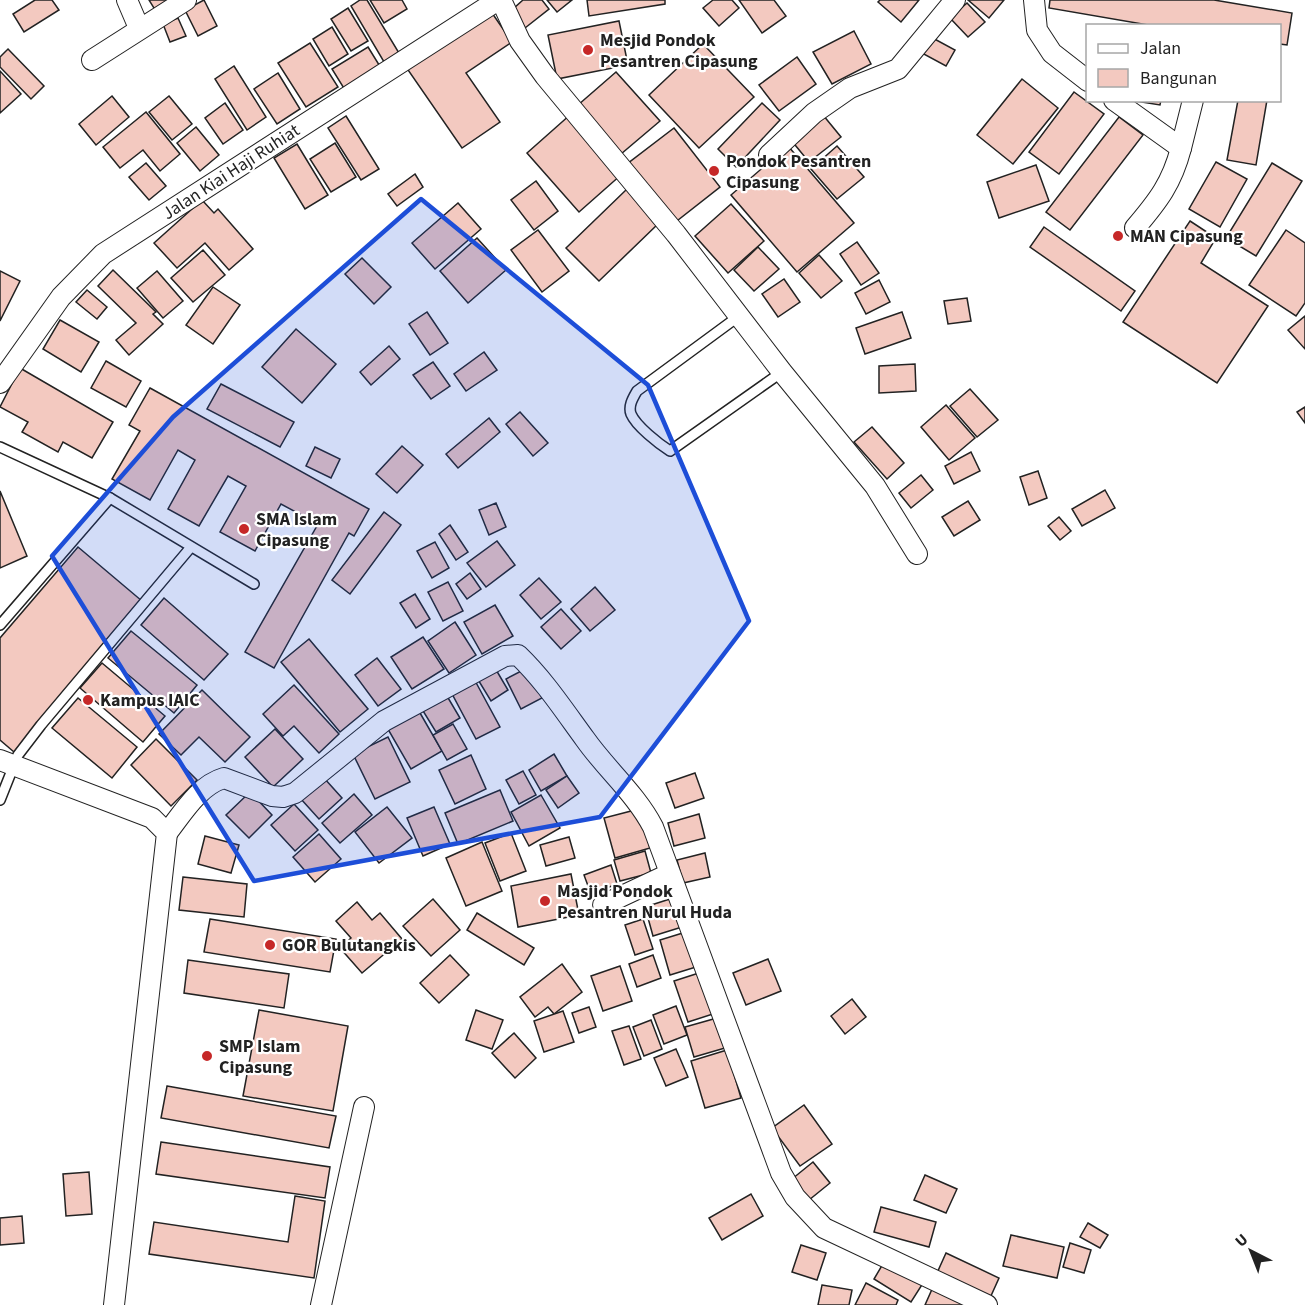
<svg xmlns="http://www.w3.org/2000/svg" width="1305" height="1305" viewBox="0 0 1305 1305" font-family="'Source Sans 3',sans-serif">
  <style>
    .building { fill: #f3c9c0; stroke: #222; stroke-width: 1.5 }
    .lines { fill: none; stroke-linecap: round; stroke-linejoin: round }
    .service-casing { stroke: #222; stroke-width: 12 }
    .minor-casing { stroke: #222; stroke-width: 22 }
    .service { stroke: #fff; stroke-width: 9 }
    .minor { stroke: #fff; stroke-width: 20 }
    .marked { fill: #1d4ed8; fill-opacity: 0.2; stroke: #1d4ed8; stroke-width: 4.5; stroke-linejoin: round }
    .poi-dot { fill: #c62828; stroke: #fff; stroke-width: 2 }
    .labels { text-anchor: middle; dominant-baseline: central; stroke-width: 4.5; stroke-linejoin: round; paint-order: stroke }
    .poi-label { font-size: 18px; font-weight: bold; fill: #222; stroke: #fff; text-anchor: start }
    .street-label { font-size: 18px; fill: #222; stroke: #fff }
  </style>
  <rect width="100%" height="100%" fill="#fff"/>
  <g class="building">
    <path d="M35 0H52L59 10 24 32 13 14Z"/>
    <path d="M149 0H174L157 13Z"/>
    <path d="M204 0 217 26 198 36 185 10Z"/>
    <path d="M360 0H367L402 58 387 67 351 6Z"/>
    <path d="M370 0H402L407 9 384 23Z"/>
    <path d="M523 0H542L549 9 525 28 513 9Z"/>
    <path d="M547 0H572L557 12Z"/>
    <path d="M587 0H665V4L589 16Z"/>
    <path d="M713 0H732L739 8 719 26 703 8Z"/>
    <path d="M739 0H774L786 16 762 33Z"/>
    <path d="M880 0H919L901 22 878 2Z"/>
    <path d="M968 0H1004L989 18Z"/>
    <path d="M1050 0H1214L1292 13 1287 45 1280 44V26H1154L1049 8Z"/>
    <path d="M967 3 985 22 968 37 950 18Z"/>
    <path d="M348 8 368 41 351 51 331 19Z"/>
    <path d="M490 10 512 42 466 73 500 122 462 148 406 67Z"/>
    <path d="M178 18 186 36 170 42 163 24Z"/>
    <path d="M619 21 628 65 557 79 548 35Z"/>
    <path d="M332 27 348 54 329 66 313 39Z"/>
    <path d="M854 31 871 64 832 84 813 52Z"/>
    <path d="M929 36 955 50 946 66 920 52Z"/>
    <path d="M310 43 338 87 306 107 278 63Z"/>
    <path d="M703 44 754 97 699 148 649 95Z"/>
    <path d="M368 47 381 68 345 90 332 69Z"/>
    <path d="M8 49 44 86 31 99 0 67V57Z"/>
    <path d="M797 57 816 84 779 111 759 85Z"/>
    <path d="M234 66 266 117 247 130 215 79Z"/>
    <path d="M0 71 21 94 0 113Z"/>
    <path d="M616 72 660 121 621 154 578 105Z"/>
    <path d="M278 73 300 109 277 124 254 89Z"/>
    <path d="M1022 79 1058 108 1013 164 977 135Z"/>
    <path d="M1074 92 1104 114 1059 174 1029 152Z"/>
    <path d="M112 96 129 117 96 145 79 124Z"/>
    <path d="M169 96 192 124 172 140 149 112Z"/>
    <path d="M1129 100H1161L1160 105Z"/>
    <path d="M1238 100H1267L1256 165 1227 160Z"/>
    <path d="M225 103 243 130 223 144 205 118Z"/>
    <path d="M762 103 780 120 736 167 718 149Z"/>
    <path d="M146 112 180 154 160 171 143 150 120 168 103 147Z"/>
    <path d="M571 114 622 174 579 212 527 153Z"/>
    <path d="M823 115 841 137 809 162 791 140Z"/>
    <path d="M346 116 379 169 361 180 328 128Z"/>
    <path d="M1119 117 1143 135 1070 230 1046 212Z"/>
    <path d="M196 127 219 155 200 171 177 143Z"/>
    <path d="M674 128 720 187 673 224 627 164Z"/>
    <path d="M335 143 356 177 331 192 310 159Z"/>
    <path d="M297 144 328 195 305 209 274 158Z"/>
    <path d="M788 146 854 223 797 272 731 195Z"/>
    <path d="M837 146 864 177 837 199 811 169Z"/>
    <path d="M1216 162 1247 179 1220 227 1189 209Z"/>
    <path d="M146 163 166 186 149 200 129 177Z"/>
    <path d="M1272 163 1302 181 1256 256 1226 238Z"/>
    <path d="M1036 165 1049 201 999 218 987 182Z"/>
    <path d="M415 174 423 187 397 206 388 194Z"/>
    <path d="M536 181 558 211 534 230 511 200Z"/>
    <path d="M627 189 659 223 599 281 566 248Z"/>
    <path d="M202 200 214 213 218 209 253 249 229 270 205 243 177 268 154 243Z"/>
    <path d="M458 203 481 229 435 269 412 243Z"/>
    <path d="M731 204 764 241 728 273 695 236Z"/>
    <path d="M1190 221 1216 238 1201 263 1268 306 1217 383 1123 322Z"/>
    <path d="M1044 227 1135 291 1121 311 1030 247Z"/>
    <path d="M538 230 569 271 542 292 511 250Z"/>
    <path d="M1286 230 1305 243V303L1296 316 1249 285Z"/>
    <path d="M477 238 506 270 468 303 440 271Z"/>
    <path d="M857 242 879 273 861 285 840 254Z"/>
    <path d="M758 247 779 269 754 291 734 270Z"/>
    <path d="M203 250 225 275 193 302 171 278Z"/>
    <path d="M819 255 842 281 821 298 799 273Z"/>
    <path d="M362 258 391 287 374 304 345 274Z"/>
    <path d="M113 270 156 312 153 314 163 324 129 355 116 340 136 323 98 286Z"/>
    <path d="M0 271 20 281 0 321Z"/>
    <path d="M157 271 183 301 163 318 137 288Z"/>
    <path d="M784 279 800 302 778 317 762 294Z"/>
    <path d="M879 280 890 302 866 314 855 293Z"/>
    <path d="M213 287 240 305 213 344 186 325Z"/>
    <path d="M87 290 107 307 97 319 76 302Z"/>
    <path d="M967 298 971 321 948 324 944 301Z"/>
    <path d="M427 312 448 343 430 355 409 324Z"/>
    <path d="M902 312 911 338 865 354 856 328Z"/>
    <path d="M1305 316V349L1288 330Z"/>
    <path d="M60 320 99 342 81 372 43 349Z"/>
    <path d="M296 329 336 364 302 403 262 367Z"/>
    <path d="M389 346 400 359 371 385 360 372Z"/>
    <path d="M484 352 497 370 466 391 454 374Z"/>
    <path d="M106 361 141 381 126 407 91 388Z"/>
    <path d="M433 362 450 386 431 399 413 375Z"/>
    <path d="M915 364 916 391 879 393V366Z"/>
    <path d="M20 368 113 422 92 458 63 442 58 452 22 432 28 422 0 407Z"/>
    <path d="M221 384 294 422 280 447 207 409Z"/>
    <path d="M150 388 369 509 354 536 349 533 274 668 245 652 318 524 281 504 255 551 220 532 246 486 228 476 199 526 168 509 195 460 178 450 150 500 112 479 140 431 129 425Z"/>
    <path d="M970 389 998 420 977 437 950 406Z"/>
    <path d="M946 405 975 438 949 460 921 427Z"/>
    <path d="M1305 407V423L1297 412Z"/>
    <path d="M520 412 548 443 533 456 506 424Z"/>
    <path d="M489 418 500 432 458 468 446 454Z"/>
    <path d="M872 427 904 463 887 479 854 442Z"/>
    <path d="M402 446 423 465 397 493 376 474Z"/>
    <path d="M315 447 340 459 331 478 306 466Z"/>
    <path d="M971 452 980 471 954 484 945 466Z"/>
    <path d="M1038 471 1047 498 1029 505 1020 477Z"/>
    <path d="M921 475 933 490 911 508 899 493Z"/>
    <path d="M1105 490 1115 508 1082 526 1072 509Z"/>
    <path d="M0 491 27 556 0 568Z"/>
    <path d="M968 501 980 520 954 536 942 517Z"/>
    <path d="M496 503 506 527 489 535 479 510Z"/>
    <path d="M384 512 401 525 350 594 332 580Z"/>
    <path d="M1059 517 1071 531 1060 540 1048 526Z"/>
    <path d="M450 525 468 552 456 560 439 534Z"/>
    <path d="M497 541 515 565 486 587 467 563Z"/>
    <path d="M435 542 449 568 432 578 417 551Z"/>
    <path d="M78 547 142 601 14 752 0 740V638Z"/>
    <path d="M470 573 481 589 467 599 456 584Z"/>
    <path d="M539 578 561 602 541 619 520 595Z"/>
    <path d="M448 582 463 611 443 621 428 592Z"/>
    <path d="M595 587 615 610 590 631 571 609Z"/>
    <path d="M415 594 430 619 416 628 400 603Z"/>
    <path d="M164 598 228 654 204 680 141 625Z"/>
    <path d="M495 605 513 636 482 654 464 622Z"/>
    <path d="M561 609 581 631 561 649 541 627Z"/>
    <path d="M455 622 476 655 449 673 428 641Z"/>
    <path d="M131 631 197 685 174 713 108 658Z"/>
    <path d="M423 637 444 669 412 689 391 657Z"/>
    <path d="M309 639 368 709 340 732 281 662Z"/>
    <path d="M377 658 401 689 378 706 355 675Z"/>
    <path d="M102 663 165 716 143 742 80 688Z"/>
    <path d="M495 668 508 690 491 701 477 678Z"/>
    <path d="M527 668 542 698 521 709 506 679Z"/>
    <path d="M473 677 500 727 476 739 450 690Z"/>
    <path d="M294 685 339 734 319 753 294 726 283 736 263 714Z"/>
    <path d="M202 690 250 737 225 762 199 737 181 755 159 734Z"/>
    <path d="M444 691 460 718 436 732 420 706Z"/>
    <path d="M78 698 137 747 112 778 52 728Z"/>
    <path d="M416 706 442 751 411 769 385 724Z"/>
    <path d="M453 724 467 749 447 760 433 735Z"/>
    <path d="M275 729 303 759 273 787 245 757Z"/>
    <path d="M388 737 410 782 375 799 353 754Z"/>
    <path d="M156 739 197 780 171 806 131 765Z"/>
    <path d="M554 754 567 776 541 791 529 770Z"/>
    <path d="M471 755 486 789 455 804 439 770Z"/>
    <path d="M523 771 536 795 519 804 506 780Z"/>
    <path d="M695 773 704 798 675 808 666 783Z"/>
    <path d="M567 776 579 793 558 808 546 790Z"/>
    <path d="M324 778 342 798 319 819 301 799Z"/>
    <path d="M500 790 513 821 458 844 445 813Z"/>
    <path d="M250 792 272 815 249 838 226 815Z"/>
    <path d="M354 794 372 815 340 843 322 823Z"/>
    <path d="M541 795 560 828 529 846 511 812Z"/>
    <path d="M294 804 318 830 295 851 271 825Z"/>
    <path d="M387 807 412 838 379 863 355 832Z"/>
    <path d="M434 807 450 844 423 856 407 818Z"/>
    <path d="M639 809 650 848 615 858 604 818Z"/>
    <path d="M699 814 705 838 674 846 668 823Z"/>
    <path d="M511 833 526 871 500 881 485 843Z"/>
    <path d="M319 834 341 859 315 882 293 857Z"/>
    <path d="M205 836 239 845 231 873 198 864Z"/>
    <path d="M569 837 575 858 546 866 540 845Z"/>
    <path d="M482 842 502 891 466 906 446 858Z"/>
    <path d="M645 851 651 873 620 881 614 860Z"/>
    <path d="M705 853 710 877 683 883 677 860Z"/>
    <path d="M611 865 617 884 591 894 584 875Z"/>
    <path d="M571 874 579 915 518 927 511 886Z"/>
    <path d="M183 877 247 884 244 917 179 910Z"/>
    <path d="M673 898 682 927 653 936 645 907Z"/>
    <path d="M433 899 460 930 431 956 403 926Z"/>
    <path d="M357 902 372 920 380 913 402 939 362 973 340 948 351 938 336 921Z"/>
    <path d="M477 913 534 948 524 965 467 930Z"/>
    <path d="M210 919 336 939 330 972 204 952Z"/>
    <path d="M643 919 653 949 635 955 625 925Z"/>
    <path d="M686 932 696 967 670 975 660 940Z"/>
    <path d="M450 955 469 975 439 1003 420 983Z"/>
    <path d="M653 955 661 978 637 987 629 964Z"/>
    <path d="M768 959 781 991 746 1005 733 973Z"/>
    <path d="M188 960 289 974 284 1008 184 993Z"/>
    <path d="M562 964 582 992 554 1014 548 1007 535 1017 520 997Z"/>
    <path d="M620 966 632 1001 603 1011 591 976Z"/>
    <path d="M702 972 716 1013 688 1022 674 981Z"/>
    <path d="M852 999 866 1017 845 1034 831 1016Z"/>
    <path d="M676 1006 687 1035 664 1044 653 1015Z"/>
    <path d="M589 1007 596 1027 579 1033 572 1013Z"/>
    <path d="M259 1010 348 1026 333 1111 243 1096Z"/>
    <path d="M476 1010 503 1020 492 1049 466 1040Z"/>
    <path d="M563 1011 574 1042 544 1052 534 1021Z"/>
    <path d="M717 1018 725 1048 694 1057 685 1027Z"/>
    <path d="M651 1020 662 1049 644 1056 633 1027Z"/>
    <path d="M629 1026 641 1059 624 1065 612 1031Z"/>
    <path d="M514 1033 536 1058 515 1078 492 1053Z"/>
    <path d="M676 1049 688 1077 666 1086 654 1058Z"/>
    <path d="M727 1050 741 1098 705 1108 691 1061Z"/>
    <path d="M167 1086 336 1116 329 1148 161 1118Z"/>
    <path d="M804 1105 832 1144 800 1166 772 1128Z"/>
    <path d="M161 1142 330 1167 325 1198 156 1174Z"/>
    <path d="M813 1162 830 1183 809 1200 792 1179Z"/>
    <path d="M89 1172 92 1214 66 1216 63 1174Z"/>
    <path d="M925 1175 957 1189 946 1213 914 1200Z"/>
    <path d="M751 1194 763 1216 722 1240 709 1218Z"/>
    <path d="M295 1196 325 1201 314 1278 149 1254 154 1222 288 1242Z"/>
    <path d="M881 1207 936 1222 929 1247 874 1232Z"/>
    <path d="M22 1216 24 1243 0 1245V1218Z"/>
    <path d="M1088 1223 1108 1235 1100 1248 1080 1237Z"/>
    <path d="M1011 1235 1064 1247 1057 1278 1003 1266Z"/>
    <path d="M1070 1243 1091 1250 1084 1273 1063 1267Z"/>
    <path d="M801 1245 826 1253 817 1280 792 1272Z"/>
    <path d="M946 1253 999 1278 990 1298 937 1273Z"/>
    <path d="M887 1257 925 1280 911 1302 874 1279Z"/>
    <path d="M866 1283 898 1300 896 1305H855Z"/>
    <path d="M822 1285 852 1290 849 1305H818Z"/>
    <path d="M933 1287 973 1305H925Z"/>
  </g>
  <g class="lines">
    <defs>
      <g id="service">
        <path d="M739 316 637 391C633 398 628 406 631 414 636 426 659 444 670 451L782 372"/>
        <path d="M0 447 110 498 254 584"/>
        <path d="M0 625 110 498"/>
        <path d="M0 800 18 755 41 725 191 547"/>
      </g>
      <g id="minor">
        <path d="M127 0 139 28"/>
        <path d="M501 0 520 41 545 76 676 234 782 372 875 486 917 554"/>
        <path d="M1034 0 1037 30 1052 53 1088 81"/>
        <path d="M92 60 186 0"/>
        <path d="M1114 100 1181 148C1172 183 1158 201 1135 228"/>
        <path d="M1181 148 1193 100"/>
        <path d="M769 155 814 113 850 88 898 69 955 0"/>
        <path d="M0 383 61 297 103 254 498 0"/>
        <path d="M0 760 152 818 167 833 114 1305"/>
        <path d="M167 833C182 814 199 785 224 778L272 796 283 797 295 793 384 721 505 656 518 655C544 680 563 709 585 739 606 769 636 794 653 827L781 1173 795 1197 824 1228 987 1305"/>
        <path d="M603 905 669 874"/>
        <path d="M321 1305 364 1107"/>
      </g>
    </defs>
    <use href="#service" class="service-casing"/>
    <use href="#minor" class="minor-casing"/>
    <use href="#service" class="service"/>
    <use href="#minor" class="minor"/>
  </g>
  <path class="marked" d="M421 199 648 385 749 621 600 817 254 881 52 556 173 417Z"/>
  <g class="poi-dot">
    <circle cx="588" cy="50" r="6"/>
    <circle cx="714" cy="171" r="6"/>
    <circle cx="1118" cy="236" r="6"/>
    <circle cx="244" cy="529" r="6"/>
    <circle cx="88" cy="700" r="6"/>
    <circle cx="545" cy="901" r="6"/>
    <circle cx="270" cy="945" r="6"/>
    <circle cx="207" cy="1056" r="6"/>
  </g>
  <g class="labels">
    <g class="poi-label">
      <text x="600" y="40">Mesjid Pondok<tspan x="600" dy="21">Pesantren Cipasung</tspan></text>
      <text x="726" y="161">Pondok Pesantren<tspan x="726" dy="21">Cipasung</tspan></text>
      <text x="1130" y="236">MAN Cipasung</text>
      <text x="256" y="519">SMA Islam<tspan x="256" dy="21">Cipasung</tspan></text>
      <text x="100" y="700">Kampus IAIC</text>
      <text x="557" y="891">Masjid Pondok<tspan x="557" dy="21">Pesantren Nurul Huda</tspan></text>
      <text x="282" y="945">GOR Bulutangkis</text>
      <text x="219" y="1046">SMP Islam<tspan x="219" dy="21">Cipasung</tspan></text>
    </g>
    <g class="street-label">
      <text transform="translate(231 172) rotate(-33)">Jalan Kiai Haji Ruhiat</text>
    </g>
  </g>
  <rect x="1086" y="24" width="195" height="78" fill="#ffffff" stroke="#a7a7a7" stroke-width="1.5"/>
  <rect x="1098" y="44" width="30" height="9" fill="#ffffff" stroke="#a7a7a7" stroke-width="1.5"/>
  <text x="1140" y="54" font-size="18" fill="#222222">Jalan</text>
  <rect x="1098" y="69" width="30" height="18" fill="#f3c9c0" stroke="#a7a7a7" stroke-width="1.5"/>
  <text x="1140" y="84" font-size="18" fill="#222222">Bangunan</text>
  <g transform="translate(1251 1251) rotate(318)" stroke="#ffffff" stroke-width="4.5" paint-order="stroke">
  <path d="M0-4.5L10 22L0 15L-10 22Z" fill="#222222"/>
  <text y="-9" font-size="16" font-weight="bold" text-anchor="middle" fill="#222222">U</text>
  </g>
</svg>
